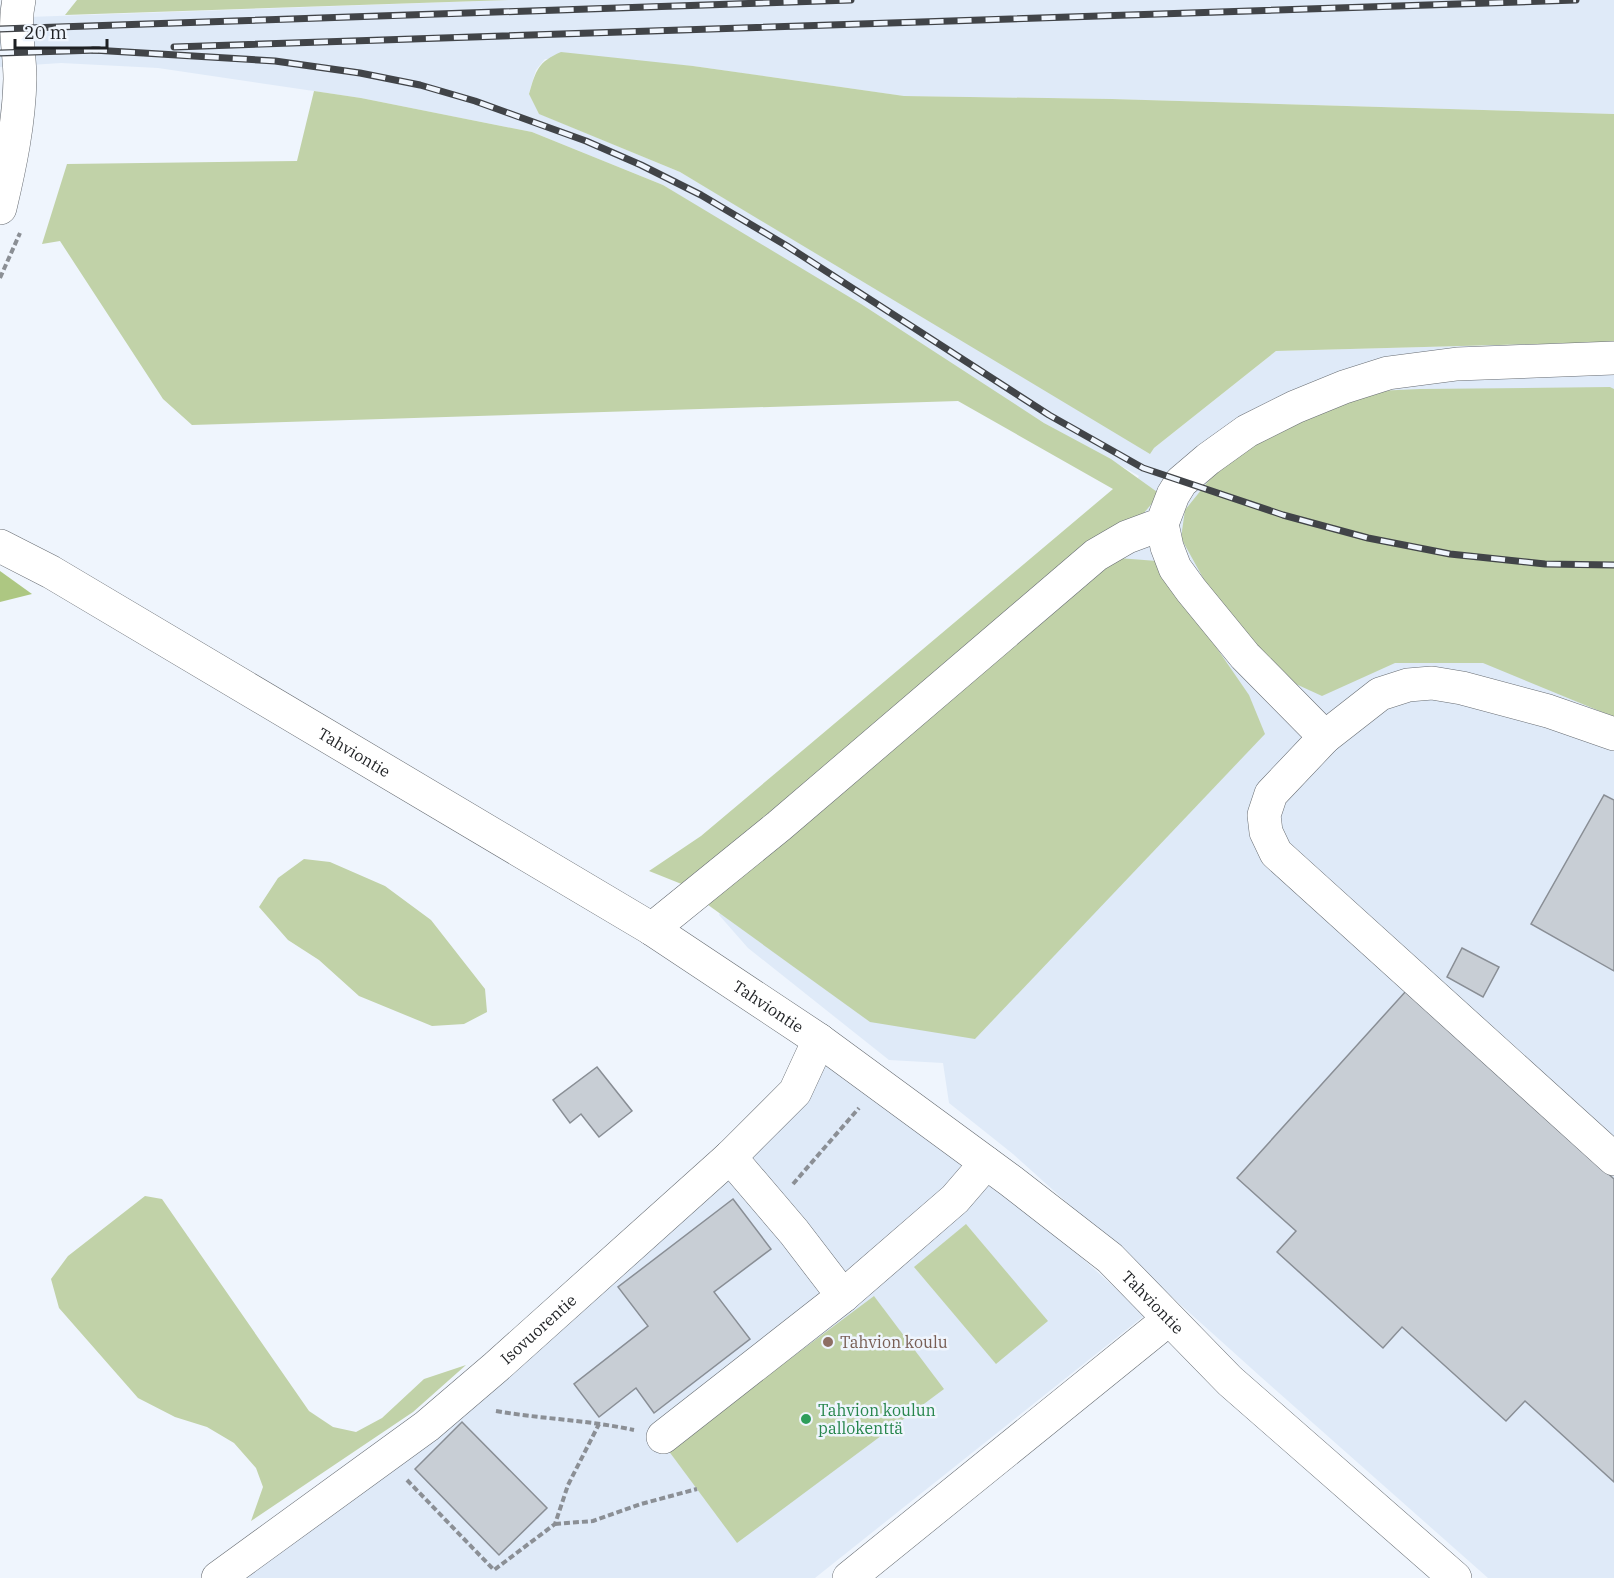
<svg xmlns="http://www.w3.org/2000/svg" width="1614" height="1578" viewBox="0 0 1614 1578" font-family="'IBM Plex Serif',serif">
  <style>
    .built { fill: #dfeaf8 }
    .green { fill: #c1d2a8 }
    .forest { fill: #adc782 }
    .building { fill: #c8ced5; stroke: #898e95; stroke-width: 1.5 }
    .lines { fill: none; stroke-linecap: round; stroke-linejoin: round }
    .minor-casing { stroke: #676c72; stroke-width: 34 }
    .path { stroke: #8b8f95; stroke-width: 4; stroke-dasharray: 6 3; stroke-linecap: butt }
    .minor { stroke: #fff; stroke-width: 33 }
    .rail-casing { stroke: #414448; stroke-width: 7 }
    .rail { stroke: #eff5fd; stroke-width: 4.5; stroke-dasharray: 14; stroke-linecap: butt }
    .education-dot { fill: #8d6e63; stroke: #eff5fd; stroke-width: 2 }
    .leisure-dot { fill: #2e9e5b; stroke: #eff5fd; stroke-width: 2 }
    .labels { text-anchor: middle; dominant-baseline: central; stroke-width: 5; stroke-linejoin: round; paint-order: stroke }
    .street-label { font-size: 16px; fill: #1e2023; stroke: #eff5fd }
    .education-label { font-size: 16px; fill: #785e54; stroke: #eff5fd; text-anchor: start }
    .leisure-label { font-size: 16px; fill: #27864d; stroke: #eff5fd; text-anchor: start }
  </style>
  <rect width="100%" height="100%" fill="#eff5fd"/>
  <g class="built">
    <path d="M509 0H1614V114L1112 99 903 96 693 66 545 59 536 70 529 93 540 114 680 172 1154 448 1276 351 1614 342V1578H1488L1261 1377 1013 1154 949 1103 943 1063 889 1060 748 948 719 915 725 901 1116 517 1139 476 1044 423 663 185 532 132 361 98 158 68 61 63 0 67V18Z"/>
    <path d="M822 1062 1019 1201 1145 1315 815 1578H236Z"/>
  </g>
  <g class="green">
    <path d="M77 0H509L65 15Z"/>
    <path d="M561 52 693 66 904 96 1112 99 1614 114V342L1276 351 1154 448 1150 454 680 172 539 114 529 94C536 70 538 62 561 52Z"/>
    <path d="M314 91 361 98 532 132 663 185 861 304 1044 423 1111 459 1160 494 1143 514 684 885 649 871 701 836 1113 489 958 401 192 425 163 399 60 241 42 244 67 164 297 161Z"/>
    <path d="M1610 387 1614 389V717L1483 663H1395L1322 696 1274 674 1218 605 1181 538 1185 510 1223 463 1289 420 1354 392 1420 389Z"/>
    <path d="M1118 558 1157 561 1249 695 1265 734 975 1039 870 1022 704 902Z"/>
    <path d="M304 859 330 862 385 886 431 920 485 989 487 1012 464 1024 432 1026 359 996 319 960 288 940 259 907 278 878Z"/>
    <path d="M145 1196 162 1199 309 1411 333 1427 356 1432 382 1418 424 1379 466 1365 413 1412 251 1521 263 1487 256 1468 234 1443 207 1427 175 1417 138 1398 59 1308 51 1279 68 1256Z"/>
    <path d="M966 1224 1048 1321 996 1364 914 1267Z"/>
    <path d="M874 1296 944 1389 737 1543 668 1450Z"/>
  </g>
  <path class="forest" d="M0 571 32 594 0 602Z"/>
  <g class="building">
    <path d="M1604 795 1614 800V971L1531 924Z"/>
    <path d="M1462 948 1499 967 1483 997 1447 977Z"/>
    <path d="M1406 991 1614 1179V1482L1525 1401 1506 1421 1402 1327 1383 1348 1277 1252 1296 1231 1237 1178Z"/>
    <path d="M597 1067 632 1111 599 1137 581 1114 570 1123 553 1100Z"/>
    <path d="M733 1199 771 1249 714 1292 750 1339 654 1413 636 1388 599 1417 574 1384 648 1326 618 1287Z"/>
    <path d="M462 1422 547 1508 499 1555 415 1469Z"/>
  </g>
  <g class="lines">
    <defs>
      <g id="minor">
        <path d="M0 208C10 166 19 123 20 79 20 53 13 26 19 0"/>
        <path d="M1162 524 1167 547 1175 568 1191 590 1245 656 1325 737"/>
        <path id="s1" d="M0 546 51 572 652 929 819 1040 1011 1181 1110 1258 1230 1381 1455 1578"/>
        <path d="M1614 734 1548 711 1462 688 1432 683 1408 685 1380 694 1325 737 1271 794 1264 815 1266 832 1276 853 1614 1159"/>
        <path d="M652 929 779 826 1096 555 1127 537 1162 524 1173 495 1181 482 1208 459 1247 431 1295 407 1344 387 1388 373 1457 364 1614 358"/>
        <path d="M730 1157 794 1232 843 1296"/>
        <path d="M663 1437 843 1296 955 1199 986 1163"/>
        <path id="s2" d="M218 1578 427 1426 496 1367 730 1157 795 1092 819 1040"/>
        <path d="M849 1578 1169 1319"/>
      </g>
    </defs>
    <use href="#minor" class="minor-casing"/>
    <g class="path">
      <path d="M0 278 20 233"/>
      <path d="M793 1184 859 1108"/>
      <path d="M496 1411C541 1419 588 1420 634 1430"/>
      <path d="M407 1480 494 1570 555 1524 568 1485 599 1424"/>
      <path d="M555 1524 593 1521 641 1504 697 1489"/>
    </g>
    <use href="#minor" class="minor"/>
    <defs>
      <g id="rail">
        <path d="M0 29 851 0"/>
        <path d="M174 47 1576 0"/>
        <path d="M93 50 275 61 360 73 420 85 475 101 586 141 641 165 701 195 787 246 1049 415 1143 468 1283 515 1368 538 1450 554 1545 564 1614 565"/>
        <path d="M0 53 99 50"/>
      </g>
    </defs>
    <use href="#rail" class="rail-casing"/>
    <use href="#rail" class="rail"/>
  </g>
  <circle class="education-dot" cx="828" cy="1342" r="6"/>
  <circle class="leisure-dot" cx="806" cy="1419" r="6"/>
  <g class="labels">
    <g class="street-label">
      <text stroke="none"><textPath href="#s1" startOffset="410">Tahviontie</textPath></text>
      <text stroke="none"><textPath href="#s1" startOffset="896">Tahviontie</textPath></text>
      <text stroke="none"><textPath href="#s1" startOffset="1382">Tahviontie</textPath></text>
      <text stroke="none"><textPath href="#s2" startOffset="406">Isovuorentie</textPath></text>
    </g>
    <g class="education-label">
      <text x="840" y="1342">Tahvion koulu</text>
    </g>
    <g class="leisure-label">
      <text x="818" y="1410">Tahvion koulun<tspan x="818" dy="18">pallokenttä</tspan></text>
    </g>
  </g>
  <path d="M15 39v9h92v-9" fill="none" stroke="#1e2023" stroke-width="3"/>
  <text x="24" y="39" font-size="18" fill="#1e2023" stroke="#eff5fd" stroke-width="4.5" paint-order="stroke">20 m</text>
</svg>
